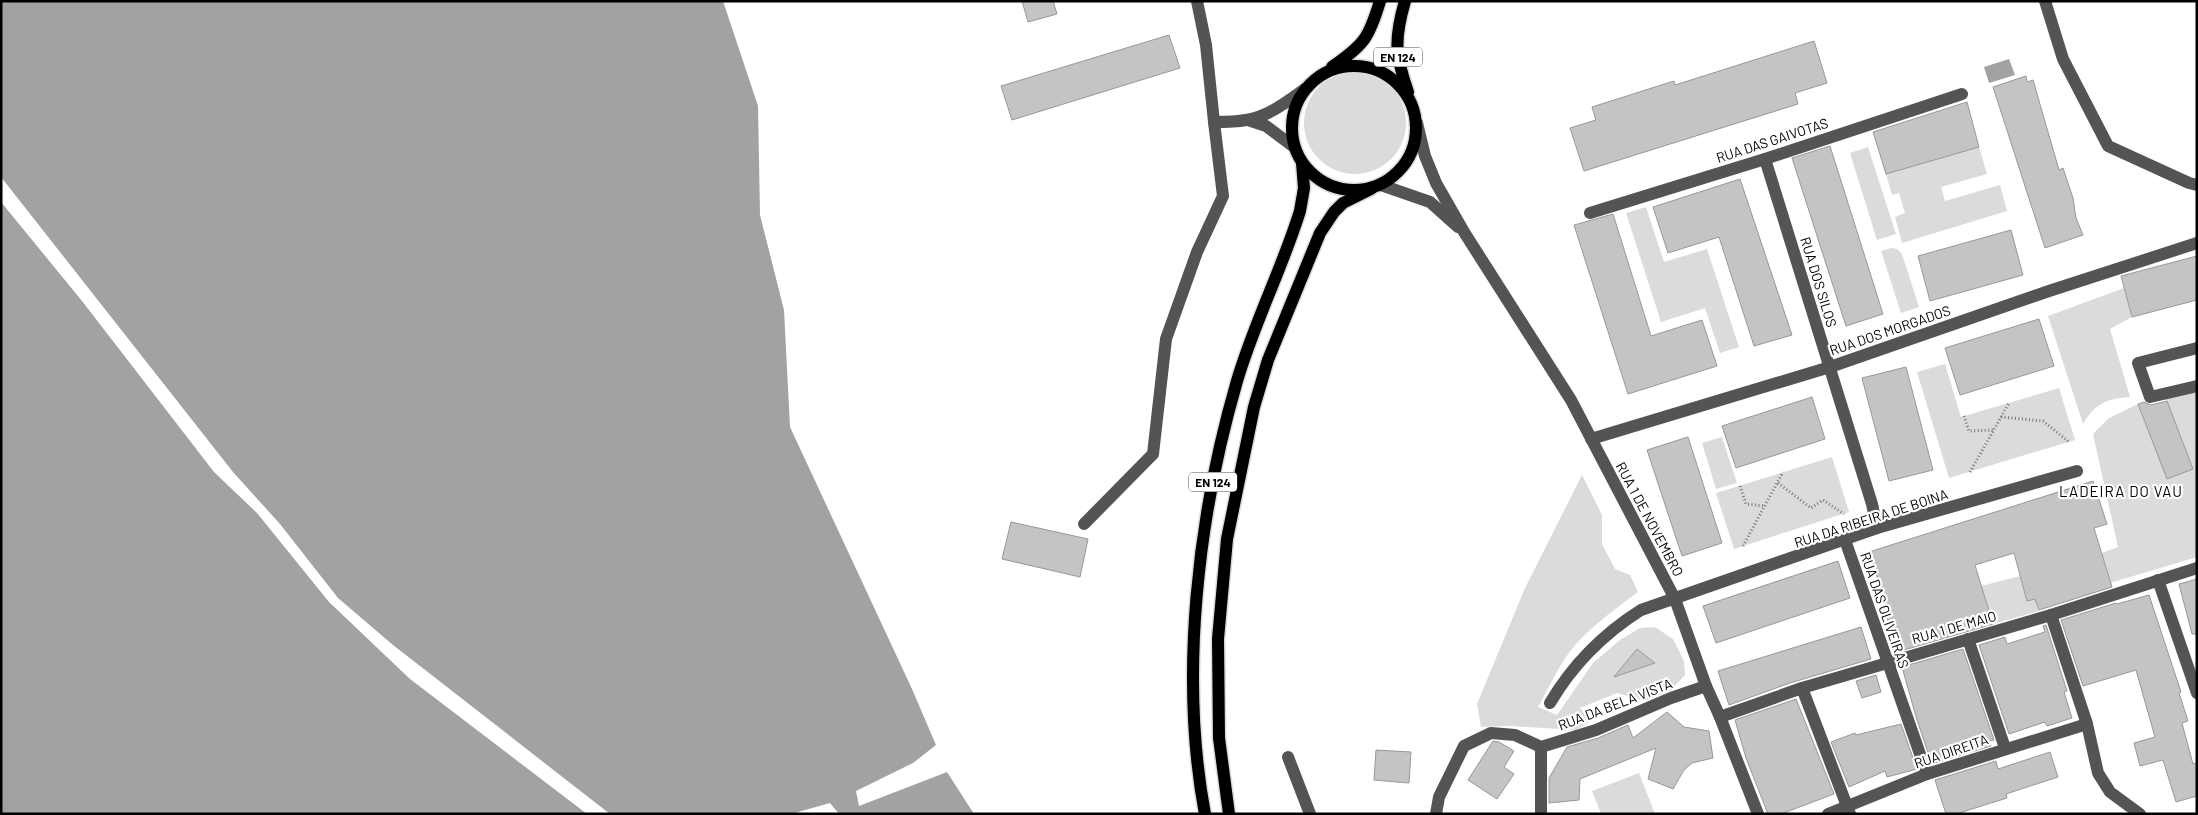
<svg xmlns="http://www.w3.org/2000/svg" width="2198" height="815" viewBox="0 0 2198 815" font-family="Barlow,sans-serif">
  <style>
    .green { fill: #dbdbdb }
    .water { fill: #a2a2a2 }
    .building { fill: #c4c4c4; stroke: #989898 }
    .lines { fill: none; stroke-linecap: round; stroke-linejoin: round }
    .major-casing { stroke: #dbdbdb; stroke-width: 15 }
    .path { stroke: #767676; stroke-width: 3; stroke-dasharray: 1 2.5; stroke-linecap: butt }
    .minor { stroke: #545454; stroke-width: 12 }
    .major { stroke: #000; stroke-width: 12 }
    .labels { text-anchor: middle; dominant-baseline: central; stroke-width: 4.5; stroke-linejoin: round; paint-order: stroke }
    .shield { fill: #fff; stroke: #4c4c4c; stroke-width: 1 }
    .shield-label { font-size: 12px; font-weight: bold; fill: #000 }
    .street-label { font-size: 14px; fill: #000; stroke: #fff }
    .neighbourhood-label { font-size: 15px; letter-spacing: 1px; fill: #000; stroke: #fff }
  </style>
  <rect width="100%" height="100%" fill="#fff"/>
  <g class="green">
    <circle cx="1355" cy="123" r="51"/>
    <path d="M1868 147 1896 234 1877 240 1850 153Z"/>
    <path d="M1979 147 1987 174 1941 187 1945 201 2000 185 2007 211 1902 243 1895 217 1905 213 1899 193 1892 195 1886 174Z"/>
    <path d="M1646 207 1664 262 1707 249 1739 347 1720 353 1705 308 1661 322 1626 213Z"/>
    <path d="M1891 248 1897 249 1902 254 1919 307 1901 313 1881 251Z"/>
    <path d="M2124 288 2132 317 2110 329 2130 397C2108 398 2094 404 2083 424L2048 316Z"/>
    <path d="M1945 364 1961 417 2059 388 2075 440 1949 478 1917 372Z"/>
    <path d="M2197 382V557L2110 583 2102 553 2118 547 2093 434 2109 418 2138 404 2167 479 2193 469 2164 394Z"/>
    <path d="M1722 437 1737 483 1716 489 1702 443Z"/>
    <path d="M1832 457 1849 512 1734 549 1716 493Z"/>
    <path d="M1582 475 1602 515V544L1615 569 1630 575 1638 592C1617 608 1594 624 1576 644 1560 662 1550 686 1538 707L1557 715 1593 663 1620 640 1640 628 1655 627 1673 639 1684 661 1685 675 1670 691 1645 701 1617 693 1580 708 1591 721 1576 730 1511 726 1481 727 1477 704 1525 588Z"/>
    <path d="M2020 576 2027 601 2035 599 2039 611 1993 624 1981 586Z"/>
    <path d="M1639 773 1655 814H1601L1592 791Z"/>
  </g>
  <g class="water">
    <path d="M1 1H723L758 106 760 215 784 310 790 427 912 689 936 745 913 763 856 791 859 806 947 772 974 814H839L830 803 791 814H610L393 645 338 598 280 524 233 472 1 177Z"/>
    <path d="M2009 59 2015 75 1989 83 1984 67Z"/>
    <path d="M1 202 82 301 214 472 257 513 329 602 410 679 587 814H1Z"/>
  </g>
  <g class="building">
    <path d="M1022 1H1053L1057 14 1028 22Z"/>
    <path d="M1169 35 1180 68 1012 120 1001 86Z"/>
    <path d="M1814 41 1827 83 1795 93 1798 104 1584 171 1570 128 1596 120 1592 107 1674 81 1675 85Z"/>
    <path d="M2026 76 2027 82 2033 80 2059 170 2063 168 2073 198 2076 218 2083 235 2045 248 1993 87Z"/>
    <path d="M1967 102 1979 147 1886 174 1873 132Z"/>
    <path d="M1830 146 1883 314 1846 326 1792 158Z"/>
    <path d="M1740 179 1792 335 1754 346 1719 237 1668 253 1653 207Z"/>
    <path d="M1613 214 1651 336 1702 320 1717 366 1628 394 1574 225Z"/>
    <path d="M2011 230 2023 275 1930 301 1918 256Z"/>
    <path d="M2197 256V300L2132 317 2121 276Z"/>
    <path d="M2039 319 2054 366 1960 395 1945 348Z"/>
    <path d="M1906 367 1933 470 1889 481 1862 378Z"/>
    <path d="M1812 397 1825 439 1736 468 1722 426Z"/>
    <path d="M2167 401 2193 469 2167 479 2138 404 2144 402 2151 405Z"/>
    <path d="M1688 437 1722 543 1682 556 1647 450Z"/>
    <path d="M2093 481 2107 524 2094 528 2112 587 2039 610 2035 599 2027 601 2014 553 1975 565 1993 624 1897 652 1886 614H1889L1869 552Z"/>
    <path d="M1011 522 1088 539 1080 577 1002 559Z"/>
    <path d="M1838 561 1850 598 1716 643 1703 606Z"/>
    <path d="M2197 579V634H2192L2179 584Z"/>
    <path d="M2149 595 2181 692 2179 693 2188 721 2182 723 2193 764 2197 763V796L2176 802 2163 760 2140 766 2134 743 2155 737 2136 670 2083 686 2061 620 2116 603 2117 604Z"/>
    <path d="M2046 625 2067 691 2064 692 2072 718 2047 726 2045 722 2009 734 1979 645 2005 637 2007 644 2045 632 2043 626Z"/>
    <path d="M1861 627 1871 659 1790 683 1729 705 1718 671Z"/>
    <path d="M1637 649 1655 663 1614 677Z"/>
    <path d="M1963 649 1994 740 1989 741 1991 746 1932 764 1917 720 1902 667Z"/>
    <path d="M1876 675 1881 692 1862 698 1856 681Z"/>
    <path d="M1796 699 1834 794 1781 814H1768L1746 758 1735 720Z"/>
    <path d="M1667 712 1684 727 1709 731 1713 758 1692 763 1684 770 1673 789 1648 779 1656 748 1580 779 1579 800 1549 803V778L1567 747 1598 738 1628 725 1633 738Z"/>
    <path d="M1901 724 1917 769 1887 777 1885 771 1849 787 1831 742 1855 733 1856 735Z"/>
    <path d="M1493 741 1499 742 1514 751 1504 767 1514 774 1497 799 1468 780Z"/>
    <path d="M1376 750 1411 752 1409 783 1374 780Z"/>
    <path d="M2050 752 2058 777 2006 794 2007 798 1956 814H1946L1935 780 1996 761 1998 769Z"/>
  </g>
  <g class="lines">
    <defs>
      <g id="major">
        <path d="M1405 1C1394 39 1395 55 1408 92"/>
        <circle cx="1354" cy="128" r="62"/>
        <path d="M1332 67C1364 45 1369 38 1380 1"/>
        <path d="M1205 814C1179 676 1198 515 1237 381 1254 323 1282 269 1300 211L1304 188 1302 163"/>
        <path d="M1229 814 1219 738 1218 639 1227 539 1254 407 1268 360 1320 233 1334 212 1343 203 1371 189"/>
      </g>
    </defs>
    <use href="#major" class="major-casing"/>
    <g class="path">
      <path d="M1964 416 1969 431 1993 430"/>
      <path d="M2001 417 2043 421 2069 442"/>
      <path d="M1970 472 2009 403"/>
      <path d="M1778 483 1811 508 1823 500 1844 514"/>
      <path d="M1740 486 1746 504 1765 506"/>
      <path d="M1743 546 1783 472"/>
    </g>
    <g class="minor">
      <path d="M1197 1 1206 45 1214 122C1225 122 1236 122 1246 120 1268 117 1288 101 1305 89"/>
      <path d="M2045 1 2063 59 2108 146 2189 183 2197 185"/>
      <path d="M1248 120 1266 126 1294 147"/>
      <path d="M1417 123 1425 156 1436 183 1464 232 1571 400 1675 599 1706 686 1720 717 1758 814"/>
      <path d="M1765 159 1872 504 1877 528"/>
      <path d="M1381 185 1430 202 1458 227"/>
      <path d="M1590 213 1765 159 1962 94"/>
      <path d="M2197 348 2138 363 2150 397 2197 386"/>
      <path d="M1591 439 1830 367 2049 291 2197 243"/>
      <path d="M1084 524 1153 454 1166 339 1197 252 1223 196 1214 122"/>
      <path d="M1845 540 1927 774"/>
      <path d="M2158 580 2197 693"/>
      <path d="M2051 615 2087 724 2098 773 2110 792 2140 814"/>
      <path d="M1968 639 2005 748"/>
      <path d="M1802 688 1850 814"/>
      <path d="M1550 703C1573 664 1603 634 1641 610L1877 528 2077 471"/>
      <path d="M1720 717 1802 688 2051 615 2197 568"/>
      <path d="M1541 747V814"/>
      <path d="M1288 757 1310 814"/>
      <path d="M1436 814 1439 797 1464 746 1491 733 1515 735 1541 747 1596 730 1671 698 1706 686"/>
      <path d="M1828 814 1927 774 2087 724"/>
    </g>
    <use href="#major" class="major"/>
  </g>
  <g class="labels">
    <g class="shield">
      <rect x="1374" y="47.5" width="48" height="19" rx="4"/>
      <rect x="1189" y="472.5" width="48" height="19" rx="4"/>
    </g>
    <g class="shield-label">
      <text x="1398" y="57">EN 124</text>
      <text x="1213" y="482">EN 124</text>
    </g>
    <g class="street-label">
      <text transform="translate(1772 140) rotate(-18)">RUA DAS GAIVOTAS</text>
      <text transform="translate(1819 282) rotate(73)">RUA DOS SILOS</text>
      <text transform="translate(1890 330) rotate(-19)">RUA DOS MORGADOS</text>
      <text transform="translate(1871 518) rotate(-18)">RUA DA RIBEIRA DE BOINA</text>
      <text transform="translate(1650 519) rotate(62)">RUA 1 DE NOVEMBRO</text>
      <text transform="translate(1885 610) rotate(71)">RUA DAS OLIVEIRAS</text>
      <text transform="translate(1954 627) rotate(-16)">RUA 1 DE MAIO</text>
      <text transform="translate(1615 704) rotate(-21)">RUA DA BELA VISTA</text>
      <text transform="translate(1951 751) rotate(-19)">RUA DIREITA</text>
    </g>
    <g class="neighbourhood-label">
      <text x="2121" y="491">LADEIRA DO VAU</text>
    </g>
  </g>
  <rect width="2198" height="815" fill="none" stroke="#000000" stroke-width="5"/>
</svg>
